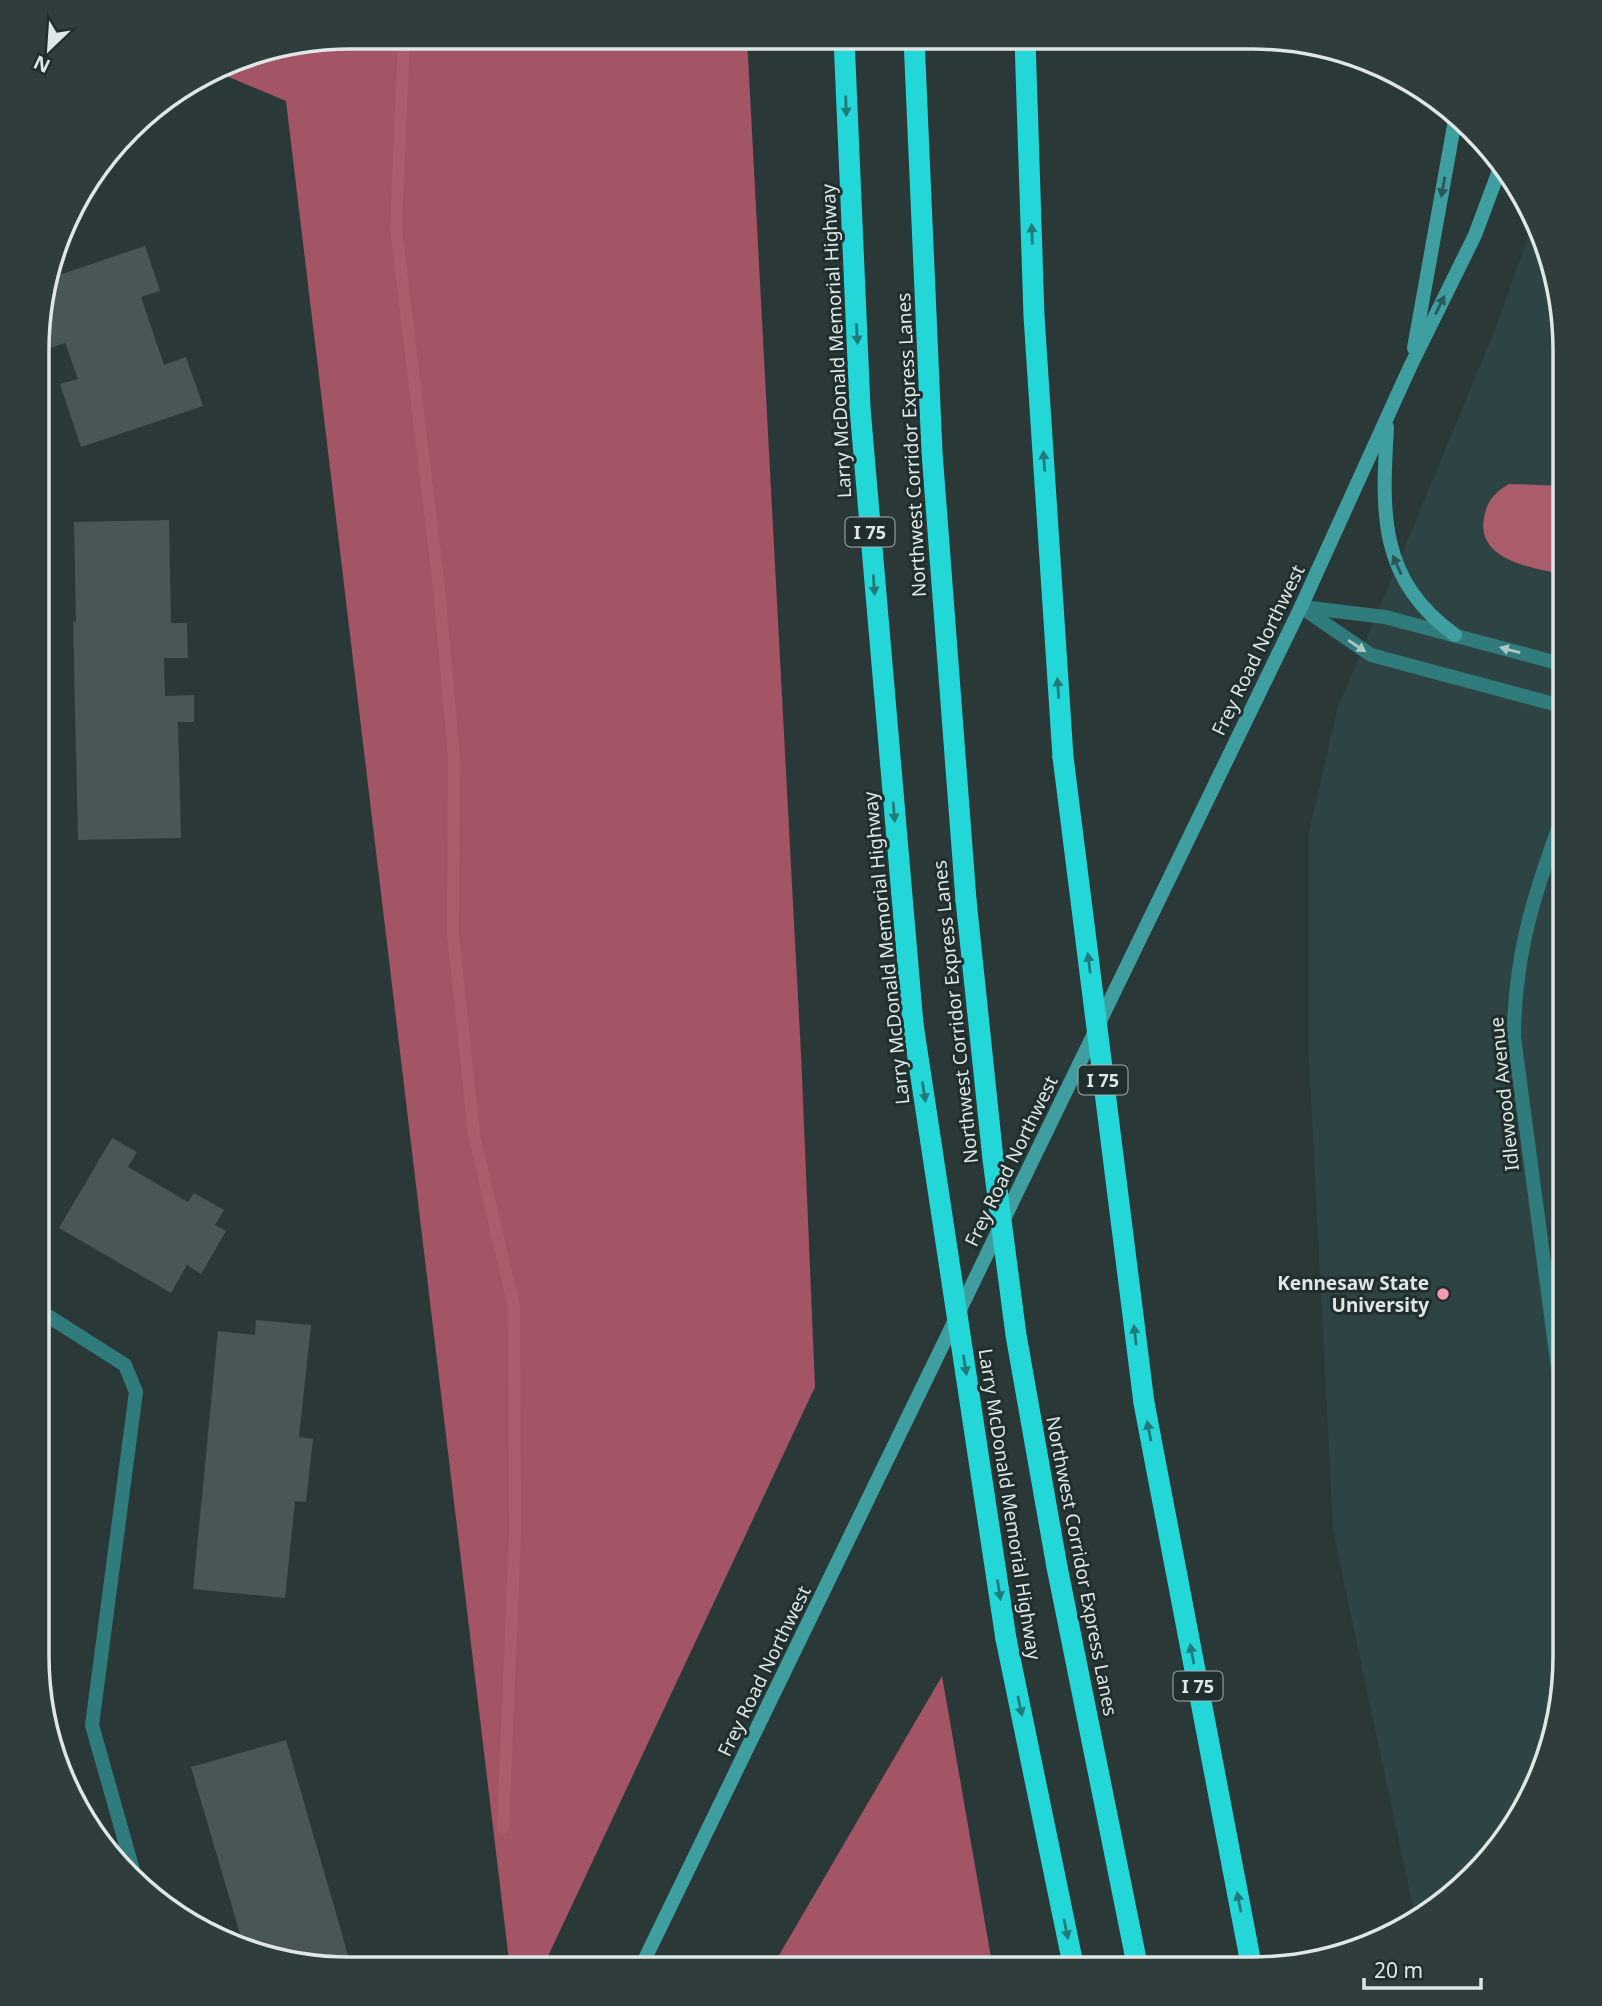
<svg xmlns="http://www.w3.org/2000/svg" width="1602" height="2006" viewBox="0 0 1602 2006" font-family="'Noto Sans',sans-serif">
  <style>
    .built { fill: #2e4343 }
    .forest { fill: #a35565 }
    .water { fill: #ab5d6c }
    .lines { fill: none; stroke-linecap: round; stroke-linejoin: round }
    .stream { stroke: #ab5d6c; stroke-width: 12 }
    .building { fill: #485656 }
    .service { stroke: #307c7c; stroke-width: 14 }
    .minor { stroke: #307c7c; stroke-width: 14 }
    .secondary { stroke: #3f9fa0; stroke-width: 14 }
    .motorway { stroke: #23d6d8; stroke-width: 21 }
    .motorway-bridge { stroke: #23d6d8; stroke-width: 21 }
    .oneway { fill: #217a7a }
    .oneway2 { fill: #2b5656 }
    .oneway3 { fill: #aac6c6 }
    .poi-dot { fill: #f39aaa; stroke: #202e2e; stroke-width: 2.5 }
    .labels { text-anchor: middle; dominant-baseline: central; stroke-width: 6; stroke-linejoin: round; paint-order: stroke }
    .shield { fill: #202e2e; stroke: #a5afaf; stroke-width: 2 }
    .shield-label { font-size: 18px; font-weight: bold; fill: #dee6e6 }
    .street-label { font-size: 19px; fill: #dee6e6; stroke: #202e2e }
    .poi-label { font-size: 19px; font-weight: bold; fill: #dee6e6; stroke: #202e2e; text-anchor: end }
    .rim { fill: none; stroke: #dee6e6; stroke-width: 3.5 }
  </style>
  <rect width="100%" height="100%" fill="#2a3838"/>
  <path class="built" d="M1534 219 1554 268 1565 349V1677L1549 1757 1513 1830 1416 1921 1333 1531 1309 1057V832L1337 710 1497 325Z"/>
  <g class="forest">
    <path d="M350 37 747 38 801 1054 815 1387 542 1969H510L286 101 217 72 249 53Z"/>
    <path d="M942 1676 993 1969H771Z"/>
  </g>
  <path class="water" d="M1509 484 1565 486V575C1535 568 1476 561 1484 518 1487 501 1494 493 1509 484Z"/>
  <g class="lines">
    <path class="stream" d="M404 37 396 228 439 588 454 758 453 934 474 1135 514 1307 515 1534 503 1828"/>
  </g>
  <g class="building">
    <path d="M145 246 160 291 141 297 164 365 186 357 203 406 81 447 60 384 78 379 65 343 50 348 39 309 50 278Z"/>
    <path d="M1564 399H1565V472L1554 470Z"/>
    <path d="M169 520 171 623H187L188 658H164L165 696 194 695V722H178L181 838 78 840 73 621 76 622 74 522Z"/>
    <path d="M112 1138 137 1152 128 1167 188 1202 194 1193 224 1210 215 1225 226 1231 201 1274 187 1265 171 1293 59 1228Z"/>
    <path d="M256 1320 311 1325 299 1437 313 1439 306 1502 295 1501 285 1598 193 1589 218 1331 255 1335Z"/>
    <path d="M286 1740 352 1969H329L245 1951 191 1767Z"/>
  </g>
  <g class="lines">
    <path class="service" d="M37 1309 125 1365 136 1392 92 1725 133 1870"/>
    <g class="minor">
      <path d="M1301 607 1371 655 1565 707"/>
      <path d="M1302 607 1385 617 1565 665"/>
      <path d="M1565 1421 1514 1037C1514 953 1536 888 1565 810"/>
    </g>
    <g class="secondary">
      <path d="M1414 348 1455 120"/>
      <path d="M1387 427C1382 512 1378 580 1455 635"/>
      <path d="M640 1969 1301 607 1410 367 1475 235 1500 168"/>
    </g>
    <g class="motorway">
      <path d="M844 38 860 408 913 1024"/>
      <path d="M914 38 932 452 966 900"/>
      <path d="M1025 39 1034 316 1063 757"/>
      <path d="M1144 1403 1252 1969"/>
      <path d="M1057 1567 1138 1969"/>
      <path d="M1006 1639 1074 1969"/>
    </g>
    <g class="motorway-bridge">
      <path d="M1063 757 1144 1403"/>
      <path d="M966 900 993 1159 1016 1335 1057 1567"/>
      <path d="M913 1024 1006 1639"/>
    </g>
  </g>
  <defs><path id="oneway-solid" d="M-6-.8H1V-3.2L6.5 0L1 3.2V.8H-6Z" transform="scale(1.75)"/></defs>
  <g class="oneway">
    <use href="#oneway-solid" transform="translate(846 106) rotate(88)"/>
    <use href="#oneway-solid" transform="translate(1032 234) rotate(-92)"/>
    <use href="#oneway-solid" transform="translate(857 334) rotate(87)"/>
    <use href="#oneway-solid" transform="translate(1044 461) rotate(-94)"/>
    <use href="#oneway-solid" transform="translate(874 585) rotate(86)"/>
    <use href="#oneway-solid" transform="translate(1058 688) rotate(-94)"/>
    <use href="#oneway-solid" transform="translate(894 812) rotate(85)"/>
    <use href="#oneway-solid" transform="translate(1089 963) rotate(-97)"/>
    <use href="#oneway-solid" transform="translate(924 1092) rotate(81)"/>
    <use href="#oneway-solid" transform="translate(1135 1335) rotate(-97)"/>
    <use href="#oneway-solid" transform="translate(965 1365) rotate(81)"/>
    <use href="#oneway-solid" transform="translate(1149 1431) rotate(-101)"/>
    <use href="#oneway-solid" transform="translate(999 1590) rotate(81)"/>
    <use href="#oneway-solid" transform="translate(1192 1654) rotate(-101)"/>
    <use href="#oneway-solid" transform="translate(1020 1706) rotate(78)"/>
    <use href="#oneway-solid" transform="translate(1239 1902) rotate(-101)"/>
    <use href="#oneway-solid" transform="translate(1066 1929) rotate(78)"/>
  </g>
  <g class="oneway2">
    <use href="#oneway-solid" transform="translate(1443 187) rotate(100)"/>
    <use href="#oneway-solid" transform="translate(1440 305) rotate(-64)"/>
    <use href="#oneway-solid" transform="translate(1397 565) rotate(-114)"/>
  </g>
  <g class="oneway3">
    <use href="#oneway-solid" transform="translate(1357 646) rotate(34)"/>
    <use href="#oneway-solid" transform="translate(1510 650) rotate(-165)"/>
  </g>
  <circle class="poi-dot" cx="1443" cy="1294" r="7"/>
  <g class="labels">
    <g class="shield">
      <rect x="845.5" y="517.5" width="49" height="29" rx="5"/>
      <rect x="1078.5" y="1065.5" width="49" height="29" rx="5"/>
      <rect x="1173.5" y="1671.5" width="49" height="29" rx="5"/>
    </g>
    <g class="shield-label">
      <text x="870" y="532">I 75</text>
      <text x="1103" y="1080">I 75</text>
      <text x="1198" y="1686">I 75</text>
    </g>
    <g class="street-label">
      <text transform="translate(836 341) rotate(-93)">Larry McDonald Memorial Highway</text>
      <text transform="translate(911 445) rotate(-93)">Northwest Corridor Express Lanes</text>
      <text transform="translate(1258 650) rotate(-64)">Frey Road Northwest</text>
      <text transform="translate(886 948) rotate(-96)">Larry McDonald Memorial Highway</text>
      <text transform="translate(955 1012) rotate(-96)">Northwest Corridor Express Lanes</text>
      <text transform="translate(1504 1094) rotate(-96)">Idlewood Avenue</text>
      <text transform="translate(1011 1161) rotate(-64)">Frey Road Northwest</text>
      <text transform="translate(1010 1504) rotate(81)">Larry McDonald Memorial Highway</text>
      <text transform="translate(1082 1566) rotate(79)">Northwest Corridor Express Lanes</text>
      <text transform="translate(764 1671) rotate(-64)">Frey Road Northwest</text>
    </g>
    <g class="poi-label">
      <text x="1429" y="1283">Kennesaw State<tspan x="1429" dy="22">University</tspan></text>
    </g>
  </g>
  <path d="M0 0H1602V2006H0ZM350 49H1252A301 301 0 0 1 1553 350V1656A301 301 0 0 1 1252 1957H350A301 301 0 0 1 49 1656V350A301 301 0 0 1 350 49Z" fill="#2f3d3d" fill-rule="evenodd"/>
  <path class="rim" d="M350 49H1252A301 301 0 0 1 1553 350V1656A301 301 0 0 1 1252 1957H350A301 301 0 0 1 49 1656V350A301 301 0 0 1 350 49Z"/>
  <g transform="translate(49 49) rotate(205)" stroke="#202e2e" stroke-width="5" paint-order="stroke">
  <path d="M0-5L12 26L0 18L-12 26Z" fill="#dee6e6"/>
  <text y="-10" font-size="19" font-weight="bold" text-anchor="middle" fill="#dee6e6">N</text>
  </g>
  <path d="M1364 1978v10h117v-10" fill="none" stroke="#dee6e6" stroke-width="3.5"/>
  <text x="1374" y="1978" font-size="21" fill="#dee6e6" stroke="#202e2e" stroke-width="5" paint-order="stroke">20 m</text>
</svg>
